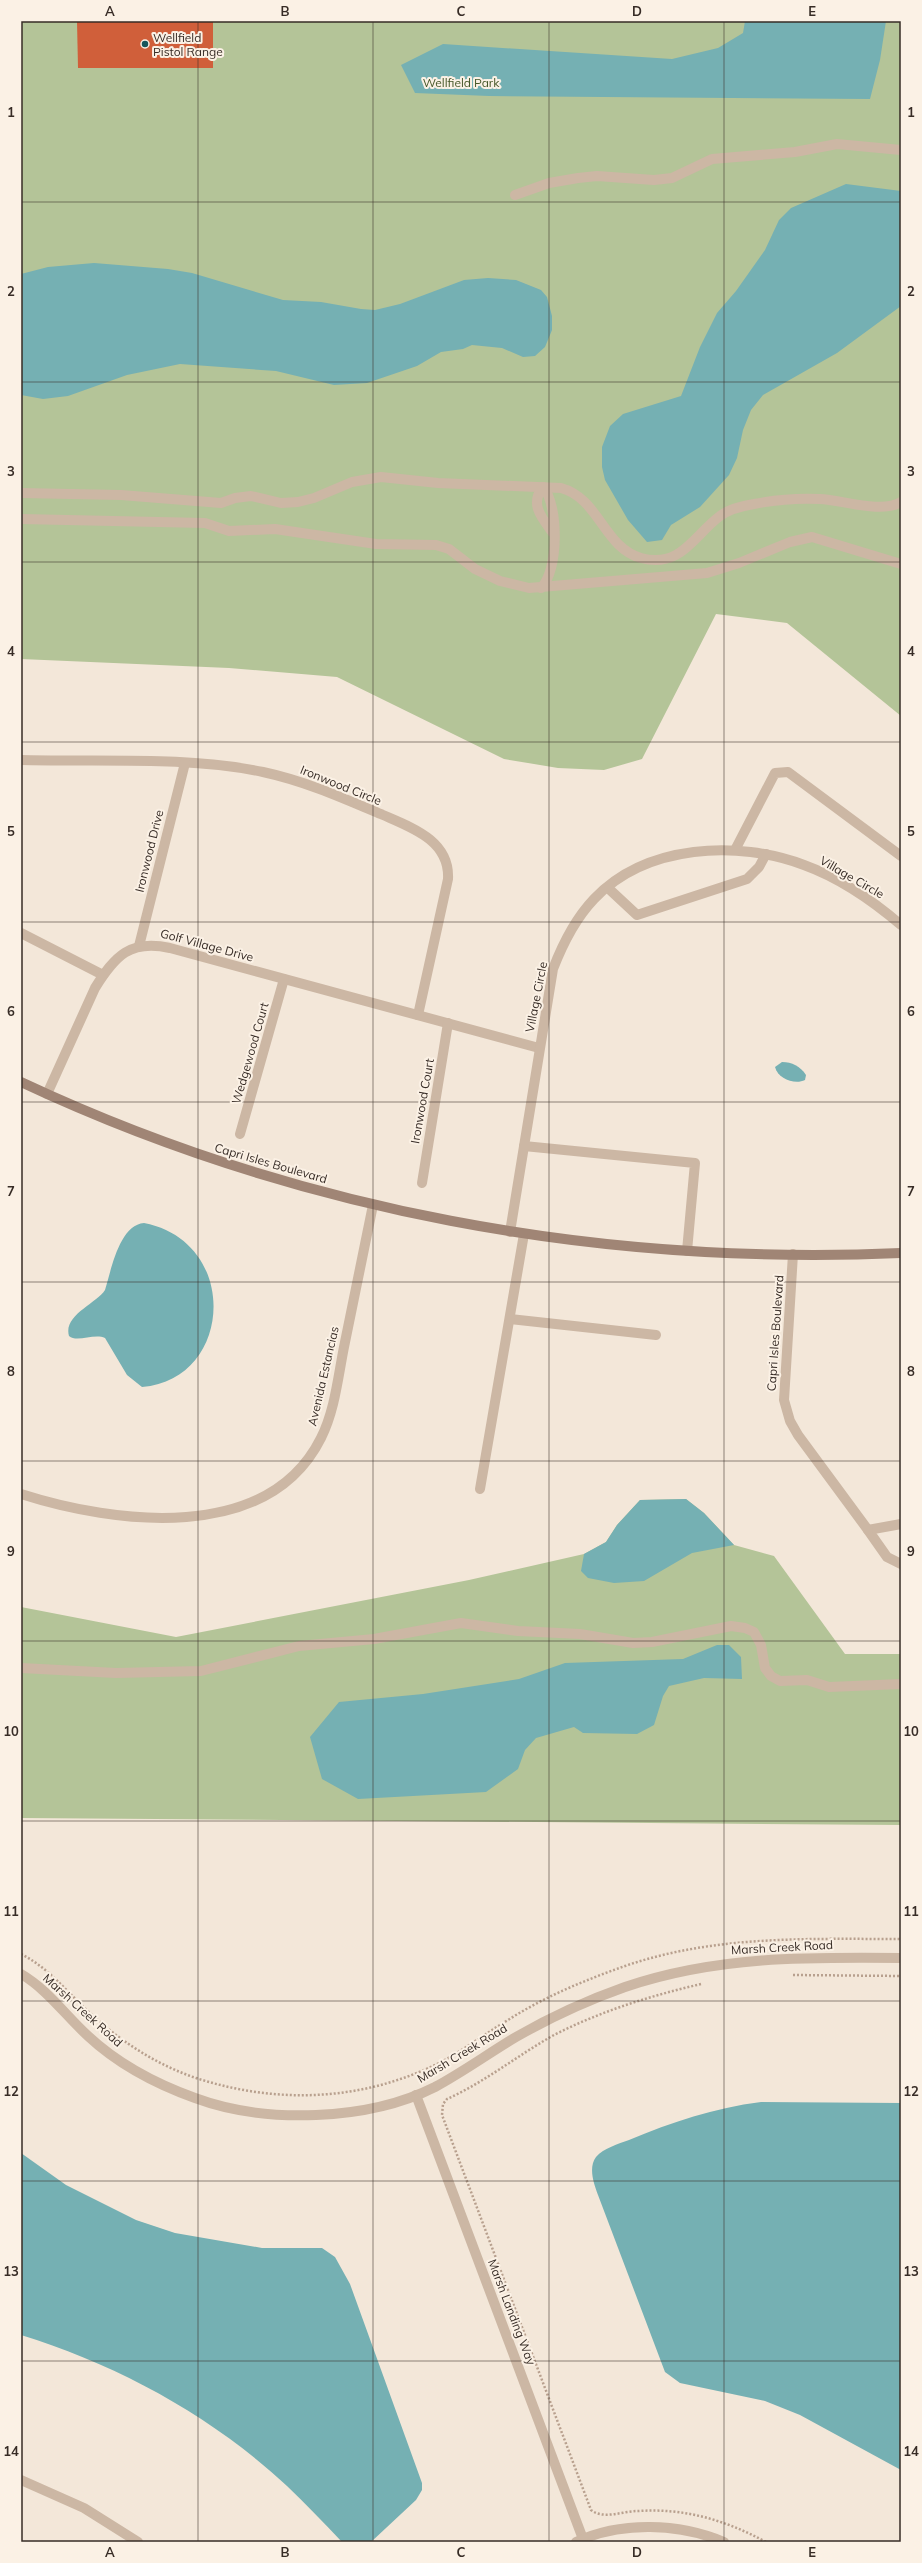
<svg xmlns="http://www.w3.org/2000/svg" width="922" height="2563" viewBox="0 0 922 2563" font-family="Mulish,sans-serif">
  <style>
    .green { fill: #b4c498 }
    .water { fill: #75b0b3 }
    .building { fill: #d05f3a }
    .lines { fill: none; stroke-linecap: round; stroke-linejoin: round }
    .path { stroke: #b8a08e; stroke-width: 2.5; stroke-dasharray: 2 2; stroke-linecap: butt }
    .lane { stroke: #ccb7a4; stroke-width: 10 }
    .street { stroke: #ccb7a4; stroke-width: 10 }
    .secondary { stroke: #a08575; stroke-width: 10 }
    .grid { fill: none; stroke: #372c26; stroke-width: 1; stroke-opacity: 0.55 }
    .poi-dot { fill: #18575c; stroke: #fbf1e5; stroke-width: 1.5 }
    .labels { text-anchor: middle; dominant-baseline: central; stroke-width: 4; stroke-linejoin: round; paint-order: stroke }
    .poi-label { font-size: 12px; fill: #372c26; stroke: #fbf1e5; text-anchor: start }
    .park-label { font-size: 12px; fill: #465728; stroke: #fbf1e5 }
    .street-label { font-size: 12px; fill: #372c26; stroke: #fbf1e5 }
    .neatline { fill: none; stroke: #372c26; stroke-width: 1.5 }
    .grid-label { font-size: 13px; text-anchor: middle; font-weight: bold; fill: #372c26 }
  </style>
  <rect width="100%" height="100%" fill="#f3e7d9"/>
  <g class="green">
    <path d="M21 21H901V716L787 623 716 614 642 759 604 770 558 768 504 759 337 677 229 668 21 659Z"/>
    <path d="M686 1499 704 1513 734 1545 774 1556 845 1654H901V1825L21 1818V1607L176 1637 469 1580 584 1554 606 1542 617 1525 640 1500Z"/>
  </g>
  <g class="water">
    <path d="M745 21H886L880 60 870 99 489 96 415 93 401 65 443 44 672 59 718 48 743 33Z"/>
    <path d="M846 184 901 191V306L837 353 763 395 751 410 743 430 737 458 729 475 700 507 671 525 662 540 647 542 628 520 605 480 602 467V447L610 426 623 414 681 396 700 347 717 313 736 291 765 250 779 220 791 208Z"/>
    <path d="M94 263 168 269 192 273 283 300 321 302 361 309 375 310 400 304 464 280 488 278 516 280 541 290 547 297 552 316V330L545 347 535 356 523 357 502 348 472 345 463 349 441 352 417 366 367 383 334 385 276 371 180 364 127 375 68 396 43 399 21 395V274L48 267Z"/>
    <path d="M782 1062C792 1062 800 1066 806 1075L805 1080C795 1085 778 1079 775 1067Z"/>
    <path d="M144 1223C241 1242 233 1380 142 1387L127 1375 105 1338C94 1333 77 1343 69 1336 63 1315 96 1304 105 1290 111 1271 119 1225 144 1223Z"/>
    <path d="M686 1499 704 1513 734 1545 692 1553 644 1581 614 1583 588 1578 581 1571 584 1554 606 1542 617 1525 640 1500Z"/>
    <path d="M717 1645H729L741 1657 742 1679 704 1678 669 1686 663 1696 654 1725 637 1734 583 1733 574 1727 536 1738 525 1750 518 1769 486 1792 358 1799 322 1779 310 1737 339 1702 423 1694 519 1679 565 1663 683 1659Z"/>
    <path d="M761 2102 901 2103V2470L800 2415 765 2401 680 2383 665 2372 598 2195C594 2184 588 2168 596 2157 604 2148 618 2144 629 2140 672 2122 714 2108 761 2102Z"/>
    <path d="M21 2153 66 2185 136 2220 175 2233 262 2248H322L335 2257 350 2284 422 2483V2490L416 2500 371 2542H342C324 2523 306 2504 287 2486 212 2416 118 2365 21 2335Z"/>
  </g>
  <path class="building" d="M77 21H213V68H78Z"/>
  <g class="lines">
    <g class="path">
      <path d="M21 1954C49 1968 67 1992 90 2013 120 2041 157 2065 196 2078 279 2105 365 2101 443 2061 465 2049 486 2033 508 2020 544 1997 585 1980 625 1966 715 1935 808 1939 901 1939"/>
      <path d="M793 1975 901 1976"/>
      <path d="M701 1984C650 1996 601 2011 554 2035 518 2055 485 2082 447 2099L443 2104 442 2115 591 2510C604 2520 622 2511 638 2511 685 2508 725 2520 766 2542"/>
    </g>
    <g class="lane">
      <path d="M515 195 549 183 578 178 597 176 654 180 672 178 712 159 795 152 837 144 901 150"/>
      <path d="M21 493 121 495 221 503 235 498 251 496 281 503 298 502 314 498 352 482 381 477 438 483 561 488C599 498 604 548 641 558 681 569 694 535 720 516 729 509 742 506 754 504 774 500 799 498 820 499 842 500 882 514 901 502"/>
      <path d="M21 519 205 523 229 531 275 529 376 544 436 545 449 549 475 569 500 581 529 588 707 573 739 563 790 542 812 537 901 564"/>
      <path d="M541 588C559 571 559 505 543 487 529 504 542 518 553 533"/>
      <path d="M608 888 637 915 747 879 759 867 766 854"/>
      <path d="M524 1146 695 1163 687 1251"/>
      <path d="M510 1319 656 1335"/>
      <path d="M480 1489 524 1234"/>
      <path d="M901 1524 868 1530 887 1557 901 1564"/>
      <path d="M21 1668 116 1673 201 1671 299 1646 374 1639 461 1623 518 1631 580 1634 633 1643 652 1642 731 1626 745 1628 754 1632 761 1645 765 1668 771 1676 780 1681 807 1680 829 1687 901 1684"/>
    </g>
    <g class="street">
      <path d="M21 760C99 762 187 756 263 772 305 781 343 798 383 815 413 828 450 841 448 879L418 1015"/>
      <path d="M735 850 775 773 788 772 901 856"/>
      <path d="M21 933 103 975"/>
      <path d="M139 946 185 763"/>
      <path d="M47 1094 95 988C115 956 130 939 170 948L539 1048"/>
      <path d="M240 1134 284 979"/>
      <path d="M422 1183 448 1023"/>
      <path d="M510 1232 553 969C563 943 575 919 594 899 646 844 738 840 804 865 840 878 873 901 901 925"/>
      <path d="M793 1254 784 1400 790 1421 798 1435 868 1530"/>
      <path d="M21 1494C115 1524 268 1544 321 1438 335 1410 338 1377 344 1347 354 1300 363 1252 373 1205"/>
      <path d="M21 1974C47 1989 66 2016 88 2036 119 2065 156 2084 195 2098 265 2124 368 2121 435 2087 463 2072 489 2053 516 2037 551 2017 588 2000 625 1987 716 1956 807 1957 901 1958"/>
      <path d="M416 2095 583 2539"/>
      <path d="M21 2480 84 2508 138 2542"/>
      <path d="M576 2542C621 2521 679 2523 724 2542"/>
    </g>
    <path class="secondary" d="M21 1082C296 1211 598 1266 901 1253"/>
  </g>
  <path class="grid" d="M198 21V2542M373 21V2542M549 21V2542M724 21V2542M21 202H901M21 382H901M21 562H901M21 742H901M21 922H901M21 1102H901M21 1282H901M21 1461H901M21 1641H901M21 1821H901M21 2001H901M21 2181H901M21 2361H901"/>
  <circle class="poi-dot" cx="145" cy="44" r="4"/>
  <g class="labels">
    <g class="poi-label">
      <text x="153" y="37">Wellfield<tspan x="153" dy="14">Pistol Range</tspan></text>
    </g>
    <g class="park-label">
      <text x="461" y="82">Wellfield Park</text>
    </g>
    <g class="street-label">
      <text transform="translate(341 785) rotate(22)">Ironwood Circle</text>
      <text transform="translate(149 851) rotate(-76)">Ironwood Drive</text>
      <text transform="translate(852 877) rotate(30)">Village Circle</text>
      <text transform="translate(207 945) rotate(15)">Golf Village Drive</text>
      <text transform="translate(536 997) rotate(-79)">Village Circle</text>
      <text transform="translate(250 1053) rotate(-74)">Wedgewood Court</text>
      <text transform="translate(422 1101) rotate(-80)">Ironwood Court</text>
      <text transform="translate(271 1163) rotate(16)">Capri Isles Boulevard</text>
      <text transform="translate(775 1333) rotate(-86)">Capri Isles Boulevard</text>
      <text transform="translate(323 1376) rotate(-77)">Avenida Estancias</text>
      <text transform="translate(782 1947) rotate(-3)">Marsh Creek Road</text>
      <text transform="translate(83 2010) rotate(42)">Marsh Creek Road</text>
      <text transform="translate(462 2053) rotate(-31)">Marsh Creek Road</text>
      <text transform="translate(512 2312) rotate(69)">Marsh Landing Way</text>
    </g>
  </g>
  <rect width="922" height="2563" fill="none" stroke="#fbf1e5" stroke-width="44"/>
  <rect x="22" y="22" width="878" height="2519" class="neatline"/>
  <g class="grid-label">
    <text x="110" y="16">A</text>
    <text x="285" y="16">B</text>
    <text x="461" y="16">C</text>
    <text x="637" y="16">D</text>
    <text x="812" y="16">E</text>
    <text x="11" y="117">1</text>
    <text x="911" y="117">1</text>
    <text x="11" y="296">2</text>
    <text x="911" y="296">2</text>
    <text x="11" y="476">3</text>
    <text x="911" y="476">3</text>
    <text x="11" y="656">4</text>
    <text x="911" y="656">4</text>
    <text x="11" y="836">5</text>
    <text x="911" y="836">5</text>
    <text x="11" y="1016">6</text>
    <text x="911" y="1016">6</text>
    <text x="11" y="1196">7</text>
    <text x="911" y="1196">7</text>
    <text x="11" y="1376">8</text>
    <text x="911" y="1376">8</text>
    <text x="11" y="1556">9</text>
    <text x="911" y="1556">9</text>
    <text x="11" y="1736">10</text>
    <text x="911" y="1736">10</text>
    <text x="11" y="1916">11</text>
    <text x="911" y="1916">11</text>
    <text x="11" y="2096">12</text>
    <text x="911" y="2096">12</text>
    <text x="11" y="2276">13</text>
    <text x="911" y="2276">13</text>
    <text x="11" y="2456">14</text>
    <text x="911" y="2456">14</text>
    <text x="110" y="2557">A</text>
    <text x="285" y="2557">B</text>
    <text x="461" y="2557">C</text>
    <text x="637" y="2557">D</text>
    <text x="812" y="2557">E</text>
  </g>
</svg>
